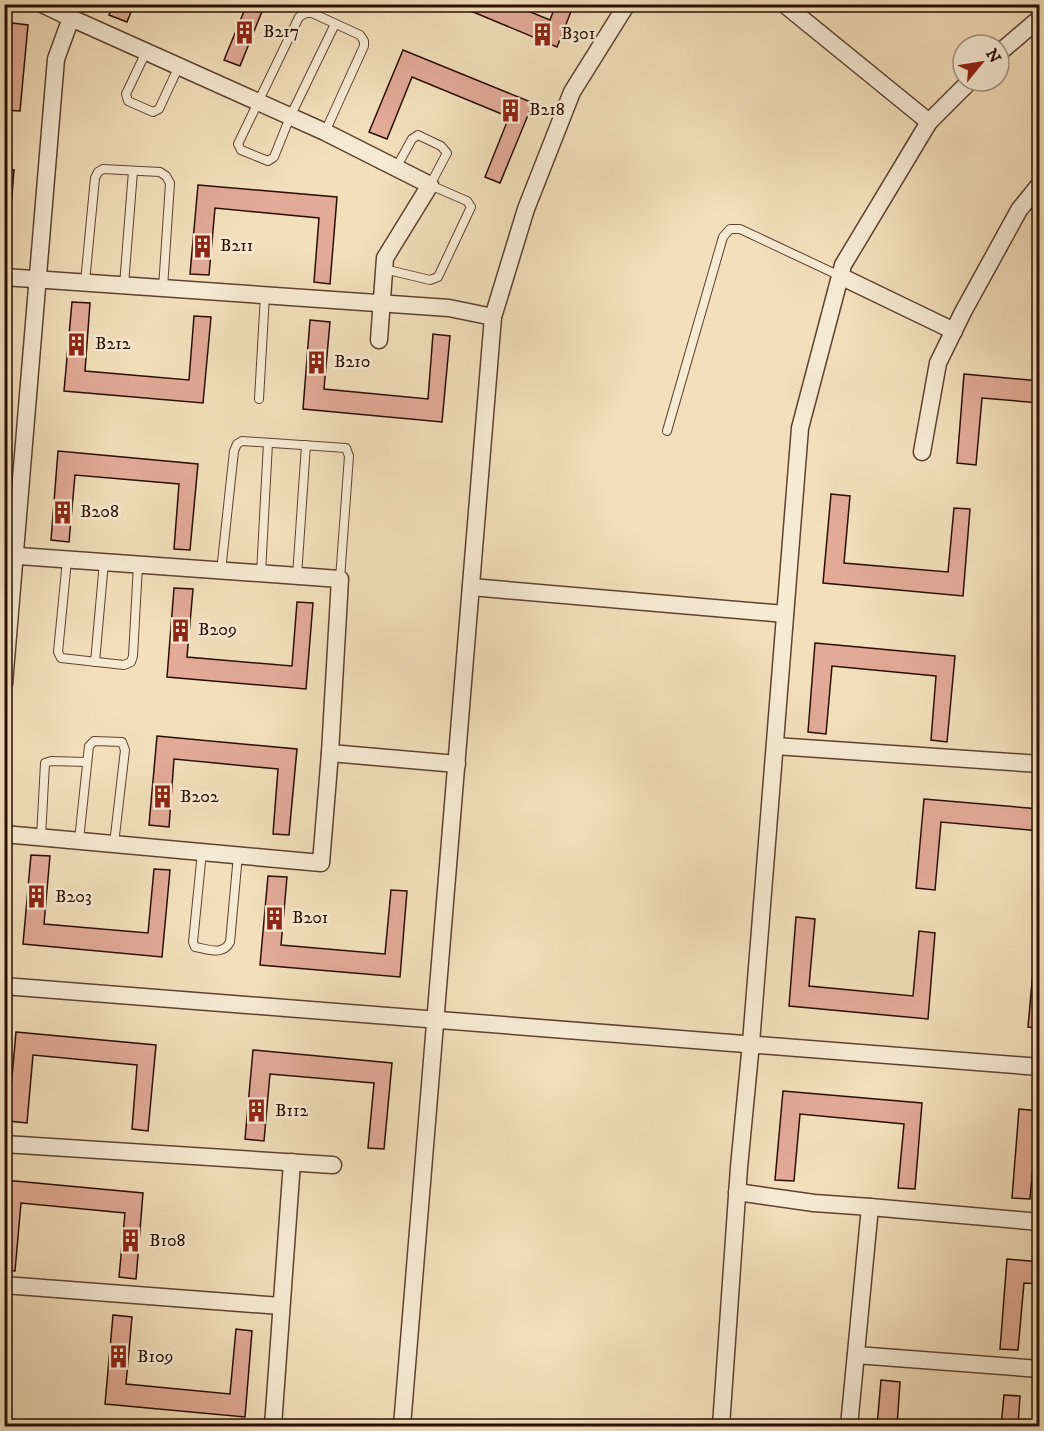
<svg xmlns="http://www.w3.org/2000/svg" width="1044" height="1431" viewBox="0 0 1044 1431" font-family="'IM FELL DW Pica',serif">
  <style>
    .building { fill: #e2aa97; stroke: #2a0f02; stroke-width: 1.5 }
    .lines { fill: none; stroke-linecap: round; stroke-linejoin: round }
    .lane-casing { stroke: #5c4330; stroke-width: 10 }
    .street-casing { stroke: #5c4330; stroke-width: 19 }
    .lane { stroke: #f7ead3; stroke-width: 8 }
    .street { stroke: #f7ead3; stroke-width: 16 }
    .labels { text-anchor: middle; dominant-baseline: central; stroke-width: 5; stroke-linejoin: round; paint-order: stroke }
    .poi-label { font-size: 18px; fill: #2a0f02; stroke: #f7ead3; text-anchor: start }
  </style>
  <rect width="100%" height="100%" fill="#f3dfbc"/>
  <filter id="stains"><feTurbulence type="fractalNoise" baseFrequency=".00333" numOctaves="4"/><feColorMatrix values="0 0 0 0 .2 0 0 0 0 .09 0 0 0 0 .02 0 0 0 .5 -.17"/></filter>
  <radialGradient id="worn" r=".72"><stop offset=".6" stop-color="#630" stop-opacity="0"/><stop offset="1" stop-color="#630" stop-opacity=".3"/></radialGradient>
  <g class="building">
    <path d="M114 4H134L127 22 109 15Z"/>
    <path d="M247 4H265L240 66 224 60Z"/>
    <path d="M454 4H511L550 20 556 4H574L557 47Z"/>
    <path d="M12 23 28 25 20 111 4 110V88H6Z"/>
    <path d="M403 50 533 103 500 183 485 177 509 117 412 77 387 139 369 132Z"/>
    <path d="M4 169 14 170 7 257 4 256Z"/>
    <path d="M198 185 337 197 330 284 314 282 319 218 215 208 209 275 190 274Z"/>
    <path d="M72 302 90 303 85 371 189 380 194 316 211 317 203 403 64 391Z"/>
    <path d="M310 320 330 322 324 389 428 399 433 334 450 336 442 422 303 409Z"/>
    <path d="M964 374 1040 381V403L982 398 976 465 957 463Z"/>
    <path d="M58 451 198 464 190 550 174 549 179 484 75 475 69 542 51 540Z"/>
    <path d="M831 494 850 496 844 563 948 572 954 508 970 509 963 596 823 583Z"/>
    <path d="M174 588 193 589 187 657 292 666 297 602 313 603 306 689 167 677Z"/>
    <path d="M815 643 955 656 947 742 931 740 936 676 832 666 826 734 808 732Z"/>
    <path d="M157 736 297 749 289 835 273 834 278 769 174 759 169 827 149 825Z"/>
    <path d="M924 799 1040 809V831L941 822 935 890 916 888Z"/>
    <path d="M31 855 50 856 44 924 148 933 154 869 170 870 162 957 23 944Z"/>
    <path d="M268 876 287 877 281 945 385 954 391 890 407 891 400 977 260 965Z"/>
    <path d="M796 917 815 919 809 986 913 996 919 931 935 933 928 1019 789 1006Z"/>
    <path d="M1036 938H1040V1028L1028 1027Z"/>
    <path d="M16 1032 156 1045 148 1131 132 1129 137 1065 33 1055 27 1123 8 1121Z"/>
    <path d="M253 1050 392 1063 384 1149 368 1148 374 1083 270 1074 264 1141 245 1139Z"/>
    <path d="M783 1091 922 1103 915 1189 898 1188 904 1124 800 1114 794 1181 775 1180Z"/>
    <path d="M1019 1109 1040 1111V1132H1036L1030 1199 1012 1198Z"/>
    <path d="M4 1180 143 1193 136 1279 119 1277 125 1213 21 1203 15 1271 4 1270Z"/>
    <path d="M1007 1259 1040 1262V1284L1024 1283 1018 1350 1000 1349Z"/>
    <path d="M113 1315 132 1317 126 1384 230 1394 236 1329 252 1331 245 1417 105 1404Z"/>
    <path d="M881 1380 900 1382 897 1426H877Z"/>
    <path d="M1004 1395 1020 1396 1018 1426H1001Z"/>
  </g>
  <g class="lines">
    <defs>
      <g id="lane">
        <path d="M146 52 126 94 128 101 153 112 159 109 179 66"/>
        <path d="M325 132 364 46V41L360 35 312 13H306L299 17 238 144 241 150 268 161 274 157 290 117 335 24"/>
        <path d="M384 269 430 280 438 277 471 207 467 201 430 185 447 153 441 146 418 135 412 139 396 168"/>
        <path d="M85 282 95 178 98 172 103 169 160 172 166 176 170 183 163 288"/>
        <path d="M124 285 133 171"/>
        <path d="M259 399 265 295"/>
        <path d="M667 431 723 237 730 229H740L840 276"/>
        <path d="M67 560 58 652 61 658 124 665 131 662 133 656 138 565"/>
        <path d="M221 571 234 451 237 444 242 441 346 448 349 456 340 579"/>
        <path d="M261 573 268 443"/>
        <path d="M297 576 306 445"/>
        <path d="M95 662 104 562"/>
        <path d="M41 837 45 763 51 761 87 762"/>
        <path d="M79 840 89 746 94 741 122 742 125 750 114 844"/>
        <path d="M202 852 193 942 195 947C208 949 223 956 230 942L238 855"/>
      </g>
      <g id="street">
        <path d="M42 4 71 18"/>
        <path d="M784 4 929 122"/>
        <path d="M999 53 1040 18"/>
        <path d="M840 276 954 331"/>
        <path d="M4 277 449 308 493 317"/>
        <path d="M922 452 938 363 963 312 1019 210 1040 184"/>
        <path d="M471 587 785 614"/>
        <path d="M4 684 56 59 71 18 325 132 430 185 385 258 379 340"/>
        <path d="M775 746 1040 764"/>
        <path d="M330 753 457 764"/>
        <path d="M4 834 321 863 330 753 340 579 5 555"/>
        <path d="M4 986 1040 1067"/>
        <path d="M4 1144 333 1165"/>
        <path d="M737 1192 814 1203 870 1207"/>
        <path d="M4 1285 281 1306"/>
        <path d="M856 1355 1040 1369"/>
        <path d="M273 1426 292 1162"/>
        <path d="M402 1426 493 317 526 209 572 92 627 4"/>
        <path d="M721 1426 739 1167 751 1043 800 428 843 265 929 122 970 81"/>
        <path d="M849 1426 870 1207 1040 1222"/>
      </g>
    </defs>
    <use href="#lane" class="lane-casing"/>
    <use href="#street" class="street-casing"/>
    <use href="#lane" class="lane"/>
    <use href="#street" class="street"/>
  </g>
  <defs>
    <symbol id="building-bare" viewBox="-9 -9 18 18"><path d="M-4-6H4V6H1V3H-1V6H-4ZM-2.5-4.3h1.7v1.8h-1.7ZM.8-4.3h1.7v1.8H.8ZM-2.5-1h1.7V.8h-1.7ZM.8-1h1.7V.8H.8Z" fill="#8f2418" stroke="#f7ead3" stroke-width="2.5" paint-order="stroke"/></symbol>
  </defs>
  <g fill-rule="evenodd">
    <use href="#building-bare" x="228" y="16" width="33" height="33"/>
    <use href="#building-bare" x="526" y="18" width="33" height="33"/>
    <use href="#building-bare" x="494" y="94" width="33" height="33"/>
    <use href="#building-bare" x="186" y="230" width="33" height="33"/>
    <use href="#building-bare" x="60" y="328" width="33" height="33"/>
    <use href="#building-bare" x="300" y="346" width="33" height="33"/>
    <use href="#building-bare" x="46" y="496" width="33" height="33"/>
    <use href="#building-bare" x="164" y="614" width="33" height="33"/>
    <use href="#building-bare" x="146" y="780" width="33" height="33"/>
    <use href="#building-bare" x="20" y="880" width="33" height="33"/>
    <use href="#building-bare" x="258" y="902" width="33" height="33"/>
    <use href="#building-bare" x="240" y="1094" width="33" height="33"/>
    <use href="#building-bare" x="114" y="1224" width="33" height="33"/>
    <use href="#building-bare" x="102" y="1340" width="33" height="33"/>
  </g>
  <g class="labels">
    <g class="poi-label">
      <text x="263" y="32">B217</text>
      <text x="561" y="34">B301</text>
      <text x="529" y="110">B218</text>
      <text x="220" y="246">B211</text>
      <text x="95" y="344">B212</text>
      <text x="334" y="362">B210</text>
      <text x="80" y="512">B208</text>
      <text x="198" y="630">B209</text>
      <text x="180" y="797">B202</text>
      <text x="55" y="897">B203</text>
      <text x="292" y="918">B201</text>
      <text x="275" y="1111">B112</text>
      <text x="149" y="1241">B108</text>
      <text x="137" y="1357">B109</text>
    </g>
  </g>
  <rect width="1044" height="1431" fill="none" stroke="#f3dfbc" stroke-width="24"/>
  <rect x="6" y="6" width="1032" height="1419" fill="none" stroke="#2a0f02" stroke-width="3"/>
  <rect x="12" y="12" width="1020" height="1407" fill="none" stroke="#2a0f02" stroke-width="1.5"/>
  <g transform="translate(981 63) rotate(60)"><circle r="28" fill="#f7ead3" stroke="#a5927f" stroke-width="1.5"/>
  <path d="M0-4.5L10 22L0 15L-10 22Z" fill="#8f2418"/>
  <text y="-9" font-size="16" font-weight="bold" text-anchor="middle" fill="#2a0f02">N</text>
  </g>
  <rect width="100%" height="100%" filter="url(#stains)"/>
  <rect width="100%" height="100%" fill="url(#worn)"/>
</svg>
